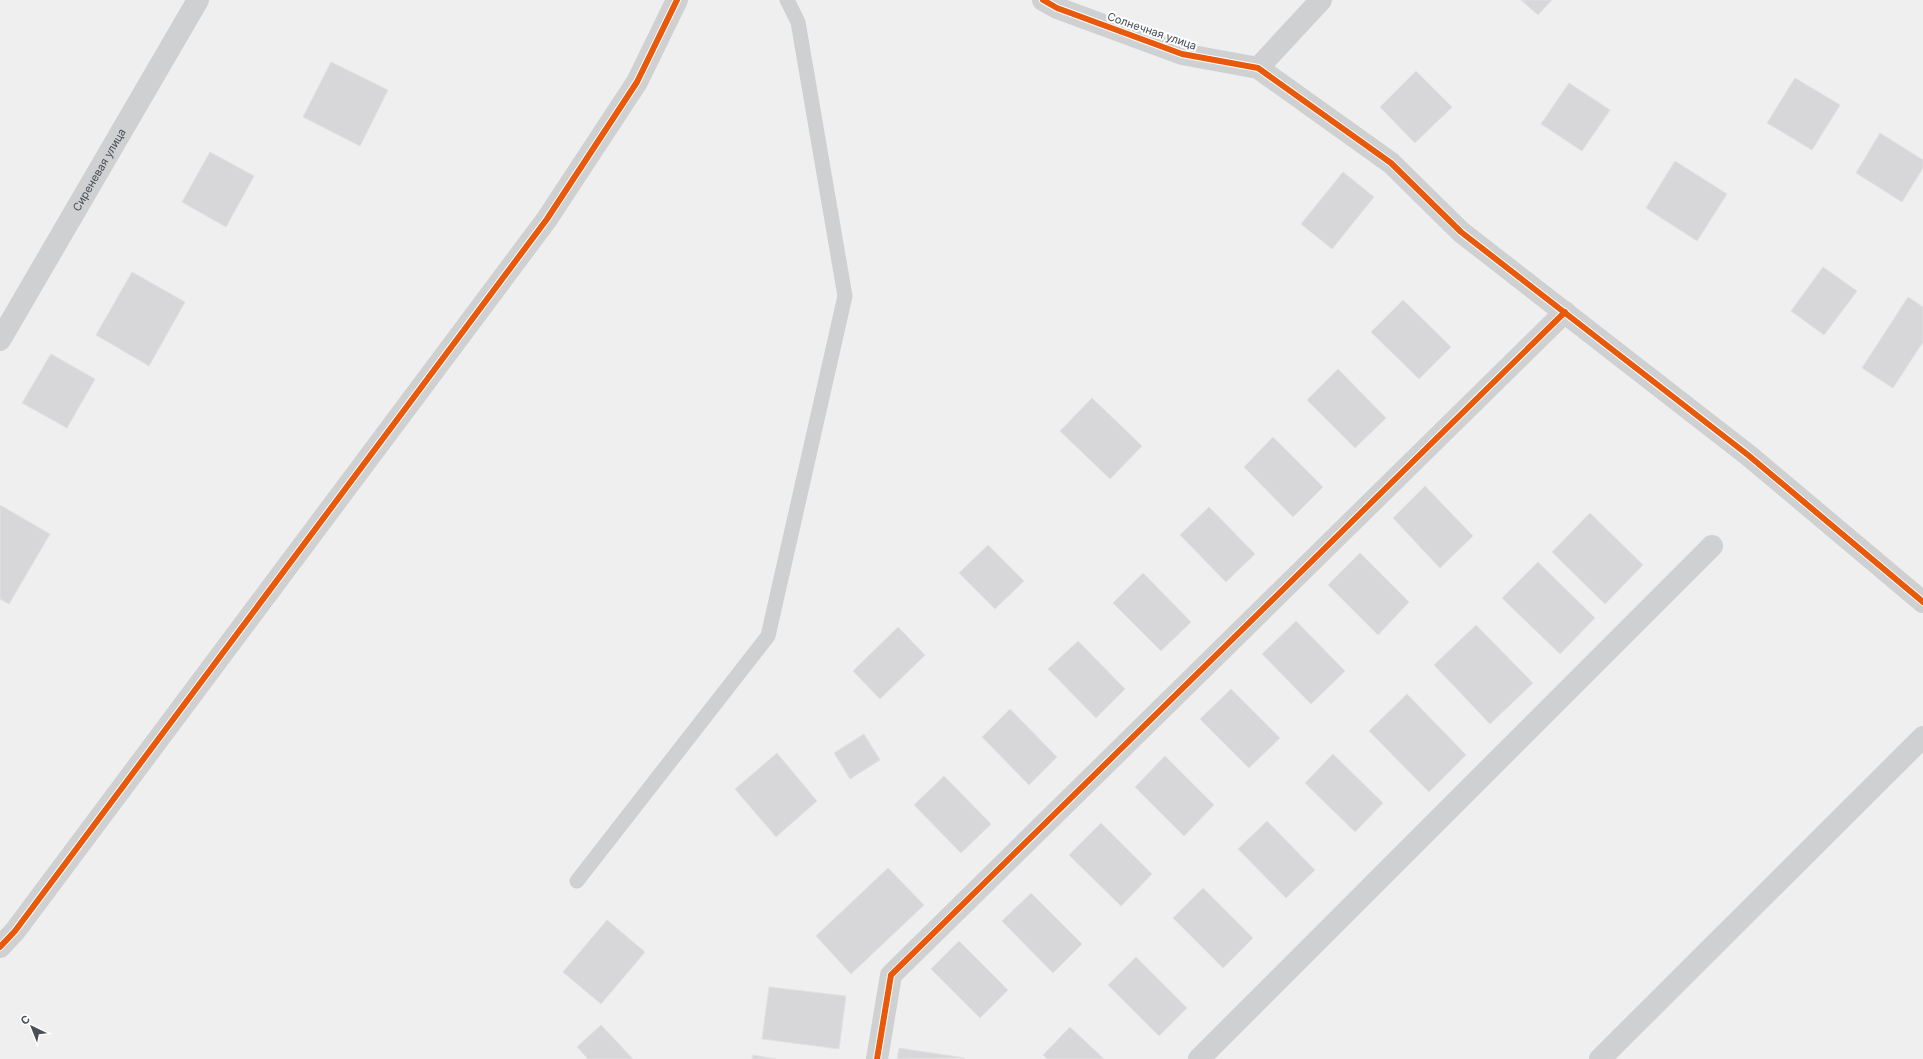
<svg xmlns="http://www.w3.org/2000/svg" width="1923" height="1059" viewBox="0 0 1923 1059" font-family="Inter,sans-serif">
  <style>
    .building { fill: #d7d7d9; stroke: #e1e1e2 }
    .lines { fill: none; stroke-linecap: round; stroke-linejoin: round }
    .lane { stroke: #ced0d2; stroke-width: 15 }
    .street { stroke: #ced0d2; stroke-width: 22 }
    .cycleway-casing { stroke: #fff; stroke-width: 8 }
    .cycleway { stroke: #e8590c; stroke-width: 6 }
    .labels { text-anchor: middle; dominant-baseline: central; stroke-width: 4; stroke-linejoin: round; paint-order: stroke }
    .street-label { font-size: 11px; fill: #494e59; stroke: #fff }
  </style>
  <rect width="100%" height="100%" fill="#f0efef"/>
  <g class="building">
    <path d="M1521 0H1552L1538 15Z"/>
    <path d="M331 62 388 90 360 146 303 117Z"/>
    <path d="M1416 71 1452 107 1415 143 1380 107Z"/>
    <path d="M1795 78 1840 105 1812 150 1767 123Z"/>
    <path d="M1569 83 1610 110 1582 151 1541 124Z"/>
    <path d="M1880 133 1923 160V168L1902 202 1856 173Z"/>
    <path d="M210 152 254 176 226 227 182 202Z"/>
    <path d="M1675 161 1727 194 1697 241 1646 208Z"/>
    <path d="M1343 172 1374 197 1332 249 1301 224Z"/>
    <path d="M1823 267 1857 291 1824 335 1791 311Z"/>
    <path d="M132 272 185 302 149 366 96 335Z"/>
    <path d="M1908 297 1923 307V342L1893 388 1862 368Z"/>
    <path d="M1403 300 1451 347 1419 379 1371 332Z"/>
    <path d="M51 354 95 379 67 428 22 403Z"/>
    <path d="M1338 369 1386 418 1355 448 1307 400Z"/>
    <path d="M1092 398 1142 446 1110 479 1060 431Z"/>
    <path d="M1273 437 1323 487 1293 517 1244 467Z"/>
    <path d="M1425 486 1473 536 1440 568 1393 518Z"/>
    <path d="M0 505 50 534 9 604 0 599Z"/>
    <path d="M1209 507 1255 554 1226 582 1180 535Z"/>
    <path d="M1590 513 1643 565 1605 604 1552 552Z"/>
    <path d="M988 545 1024 581 995 609 959 573Z"/>
    <path d="M1360 553 1409 602 1378 635 1328 585Z"/>
    <path d="M1538 562 1595 618 1560 654 1502 598Z"/>
    <path d="M1143 573 1191 622 1161 651 1113 603Z"/>
    <path d="M1296 621 1345 671 1311 704 1262 654Z"/>
    <path d="M1476 625 1533 683 1490 724 1434 665Z"/>
    <path d="M898 627 925 655 880 699 853 671Z"/>
    <path d="M1078 641 1125 689 1096 718 1048 669Z"/>
    <path d="M1231 689 1280 738 1249 768 1200 719Z"/>
    <path d="M1407 694 1466 755 1429 792 1369 731Z"/>
    <path d="M1010 709 1057 757 1029 785 982 737Z"/>
    <path d="M864 734 880 760 850 779 834 753Z"/>
    <path d="M777 753 817 801 776 837 735 789Z"/>
    <path d="M1333 754 1383 803 1355 832 1305 783Z"/>
    <path d="M1165 756 1214 805 1184 836 1135 787Z"/>
    <path d="M944 776 991 824 961 853 914 805Z"/>
    <path d="M1267 821 1315 870 1286 898 1238 849Z"/>
    <path d="M1101 823 1152 874 1121 906 1069 855Z"/>
    <path d="M888 868 924 905 851 974 816 936Z"/>
    <path d="M1203 888 1253 938 1223 968 1173 918Z"/>
    <path d="M1031 893 1082 944 1053 973 1002 921Z"/>
    <path d="M607 920 645 952 601 1004 563 972Z"/>
    <path d="M959 941 1008 990 980 1018 931 969Z"/>
    <path d="M1136 957 1187 1008 1159 1036 1108 985Z"/>
    <path d="M769 987 846 996 839 1049 762 1039Z"/>
    <path d="M601 1025 633 1059H588L577 1047Z"/>
    <path d="M1070 1027 1104 1059H1047L1043 1055Z"/>
    <path d="M899 1048 965 1058 897 1059Z"/>
    <path d="M753 1055 776 1059H752Z"/>
  </g>
  <g class="lines">
    <path class="lane" d="M577 881 768 636 845 296 798 22 787 0"/>
    <g class="street">
      <path d="M1043 0 1057 8 1182 54 1258 68 1391 163 1461 232 1748 455 1923 602"/>
      <path d="M1258 68 1321 0"/>
      <path id="s1" d="M0 340 198 0"/>
      <path d="M0 947 15 931 547 219 637 82 677 0"/>
      <path d="M877 1059 891 975 1565 312"/>
      <path d="M1199 1059 1712 546"/>
      <path d="M1600 1059 1923 737"/>
    </g>
    <defs>
      <g id="cycleway">
        <path d="M1043 0 1057 8 1182 54 1258 68 1391 163 1461 232 1748 455 1923 602"/>
        <path d="M0 947 15 931 547 219 637 82 677 0"/>
        <path d="M877 1059 891 975 1565 312"/>
      </g>
    </defs>
    <use href="#cycleway" class="cycleway-casing"/>
    <use href="#cycleway" class="cycleway"/>
  </g>
  <g class="labels">
    <g class="street-label">
      <text transform="translate(1152 31) rotate(19)">Солнечная улица</text>
      <text stroke="none"><textPath href="#s1" startOffset="197">Сиреневая улица</textPath></text>
    </g>
  </g>
  <g transform="translate(32 1027) rotate(317)" stroke="#ffffff" stroke-width="3" paint-order="stroke">
  <path d="M0-3L7 15L0 10L-7 15Z" fill="#494e59"/>
  <text y="-6" font-size="11" font-weight="bold" text-anchor="middle" fill="#494e59">С</text>
  </g>
</svg>
